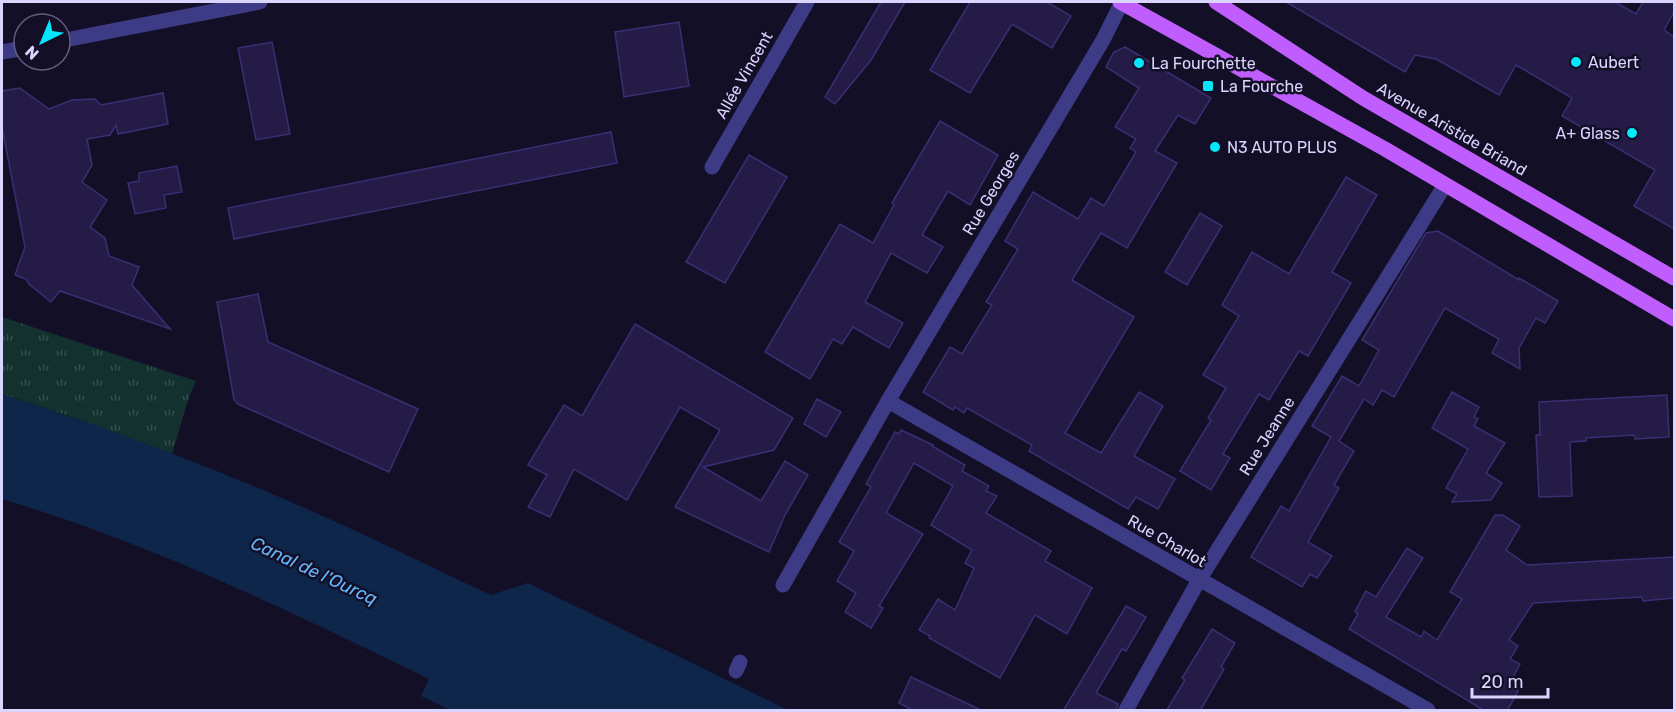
<svg xmlns="http://www.w3.org/2000/svg" width="1676" height="712" viewBox="0 0 1676 712" font-family="Rubik,sans-serif">
  <style>
    .park { fill: url(#park-tufts) }
    .water { fill: #0f264b }
    .building { fill: #241c47; stroke: #3b2e73; stroke-width: 1.5 }
    .lines { fill: none; stroke-linecap: round; stroke-linejoin: round }
    .minor { stroke: #3d3b85; stroke-width: 15 }
    .major { stroke: #c05dfe; stroke-width: 15 }
    .poi-dot { fill: #03e7fd; stroke: #130f27; stroke-width: 2 }
    .labels { text-anchor: middle; dominant-baseline: central; stroke-width: 5; stroke-linejoin: round; paint-order: stroke }
    .poi-label { font-size: 16px; fill: #dad5ff; stroke: #130f27; text-anchor: start }
    .street-label { font-size: 16px; fill: #dad5ff; stroke: #130f27 }
    .water-label { font-size: 18px; font-style: italic; fill: #64b8fe; stroke: #130f27 }
  </style>
  <defs>
    <pattern id="park-tufts" width="24" height="20" patternUnits="userSpaceOnUse" patternTransform="scale(1.5)"><rect width="24" height="20" fill="#13312f"/><path d="M3 7l-1-3M5 7V3M7 7l1-3M15 17l-1-3M17 17v-4M19 17l1-3" fill="none" stroke="#354e4e"/></pattern>
  </defs>
  <rect width="100%" height="100%" fill="#130f27"/>
  <path class="park" d="M2 317 196 381 189 397 172 454 72 417 2 394Z"/>
  <path class="water" d="M2 394C114 430 226 472 334 521 387 545 439 571 491 595L528 583 788 710H450L421 696 429 679C290 611 150 543 2 499Z"/>
  <g class="building">
    <path d="M881 2H905L871 60 835 104 825 97Z"/>
    <path d="M970 2H1047L1071 16 1052 48 1012 24 970 93 930 70Z"/>
    <path d="M1286 2H1615L1636 14 1643 2H1674V12L1664 30 1674 37V229L1634 206 1655 170 1562 116 1572 98 1516 65 1499 95 1436 59 1415 55 1405 72Z"/>
    <path d="M679 22 689 86 624 97 615 32Z"/>
    <path d="M272 42 290 134 256 140 238 48Z"/>
    <path d="M1125 47 1211 98 1195 124 1178 115 1155 151 1177 163 1127 248 1101 233 1072 280 1134 317 1065 433 1101 453 1139 392 1163 406 1134 456 1175 479 1158 509 1136 497 1128 509 1029 451 1032 445 967 408 964 413 955 407 953 410 923 392 950 347 962 354 992 305 986 302 1018 249 1005 241 1033 192 1078 219 1091 198 1104 206 1136 152 1130 148 1136 139 1115 127 1139 88 1106 67 1114 52Z"/>
    <path d="M20 88 49 109 72 100 95 99 101 105 163 93 168 124 118 134 116 125 110 135 87 139 92 165 82 182 107 200 90 227 105 238 109 256 139 267 132 285 170 329 60 291 51 302 29 284 26 279 15 275 25 247 2 127V91Z"/>
    <path d="M940 121 998 155 970 205 948 191 922 235 943 247 927 273 891 253 865 302 903 323 889 348 853 327 842 344 833 339 810 379 765 352 840 224 873 243 894 205 892 203Z"/>
    <path d="M611 132 617 163 234 239 228 208Z"/>
    <path d="M749 155 787 177 725 283 686 262Z"/>
    <path d="M177 166 182 192 164 195 166 208 135 214 128 183 139 181V173Z"/>
    <path d="M1346 177 1377 195 1332 272 1351 283 1308 356 1299 351 1269 400 1259 394 1223 454 1230 458 1211 490 1180 471 1211 420 1208 418 1226 388 1203 375 1239 316 1222 305 1252 252 1289 274Z"/>
    <path d="M1200 213 1222 226 1187 285 1165 272Z"/>
    <path d="M1438 231 1519 280V278L1558 301 1545 323 1536 318 1519 348 1520 369 1492 353 1499 339 1445 308 1394 397 1382 390 1373 405 1364 399 1339 441 1354 451 1334 485 1339 488 1308 542 1332 556 1317 578 1310 574 1302 587 1251 557 1281 506 1289 511 1331 437 1312 426 1342 376 1359 386 1379 350 1362 340 1426 233Z"/>
    <path d="M258 294 268 342 418 409 389 472 238 404 234 400 217 302Z"/>
    <path d="M635 324 793 418 774 450 703 467 761 501 785 461 808 475 785 515 769 552 675 507 720 430 680 407 627 500 574 469 550 517 528 507 547 475 528 465 564 405 582 416Z"/>
    <path d="M1452 392 1479 407 1474 417 1478 419 1474 426 1505 443 1486 473 1502 483 1491 500 1452 502 1457 494 1446 488 1468 449 1432 428Z"/>
    <path d="M1667 395 1669 437 1635 439 1634 435 1586 438V441L1570 442 1572 496 1539 497 1536 435H1540L1539 402Z"/>
    <path d="M817 399 841 412 826 437 804 424Z"/>
    <path d="M901 430 933 445 932 446 965 465 962 471 989 486 986 491 997 496 986 513 1051 551 1045 561 1092 588 1067 634 1035 615 1000 678 929 638 930 636 919 630 938 599 955 610 974 568 965 563 972 550 931 525 953 486 914 463 886 513 923 534 879 606 883 608 871 628 845 612 856 593 837 581 854 551 839 542 871 487 866 484 895 432 899 434Z"/>
    <path d="M1495 515H1503L1520 526 1506 550 1527 565 1674 557V598L1643 601 1642 597 1533 603 1509 640 1518 646 1510 659 1520 664 1508 686 1518 691 1507 711H1485L1349 629 1358 614 1355 611 1366 591 1376 597 1407 548 1423 558 1386 617 1421 637 1424 631 1437 640 1462 599 1450 592Z"/>
    <path d="M1126 606 1146 617 1126 651 1122 649 1096 693 1118 704 1116 711H1063Z"/>
    <path d="M1212 629 1235 643 1221 667 1224 669 1200 711H1166L1185 680 1182 678Z"/>
    <path d="M911 677 983 711H914L899 703Z"/>
  </g>
  <g class="lines">
    <g class="minor">
      <path d="M60 41 260 2"/>
      <path d="M2 52 24 48"/>
      <path d="M712 167 807 2"/>
      <path d="M888 401 1428 710"/>
      <path d="M783 585 888 401 1103 40 1122 2"/>
      <path d="M736 671 740 662"/>
      <path d="M1126 710 1199 580 1445 185"/>
    </g>
    <g class="major">
      <path d="M1120 2 1385 149 1674 319"/>
      <path d="M1216 2 1363 98 1674 278"/>
    </g>
  </g>
  <g class="poi-dot">
    <circle cx="1576" cy="62" r="6"/>
    <circle cx="1139" cy="63" r="6"/>
    <rect x="1202" y="80" width="12" height="12" rx="3"/>
    <circle cx="1632" cy="133" r="6"/>
    <circle cx="1215" cy="147" r="6"/>
  </g>
  <g class="labels">
    <g class="poi-label">
      <text x="1588" y="62">Aubert</text>
      <text x="1151" y="63">La Fourchette</text>
      <text x="1220" y="86">La Fourche</text>
      <text x="1620" y="133" text-anchor="end">A+ Glass</text>
      <text x="1227" y="147">N3 AUTO PLUS</text>
    </g>
    <g class="street-label">
      <text transform="translate(744 75) rotate(-60)">Allée Vincent</text>
      <text transform="translate(1452 129) rotate(30)">Avenue Aristide Briand</text>
      <text transform="translate(991 193) rotate(-59)">Rue Georges</text>
      <text transform="translate(1267 436) rotate(-58)">Rue Jeanne</text>
      <text transform="translate(1167 541) rotate(30)">Rue Charlot</text>
    </g>
    <g class="water-label">
      <text transform="translate(314 571) rotate(25)">Canal de l'Ourcq</text>
    </g>
  </g>
  <rect width="1676" height="712" fill="none" stroke="#dad5ff" stroke-width="6"/>
  <g transform="translate(42 42) rotate(223)"><circle r="28" fill="#130f27" stroke="#635e7d" stroke-width="1.5"/>
  <path d="M0-4.5L10 22L0 15L-10 22Z" fill="#03e7fd"/>
  <text y="-9" font-size="16" font-weight="bold" text-anchor="middle" fill="#dad5ff">N</text>
  </g>
  <path d="M1472 688v9h76v-9" fill="none" stroke="#dad5ff" stroke-width="3"/>
  <text x="1481" y="688" font-size="18" fill="#dad5ff" stroke="#130f27" stroke-width="4.5" paint-order="stroke">20 m</text>
</svg>
